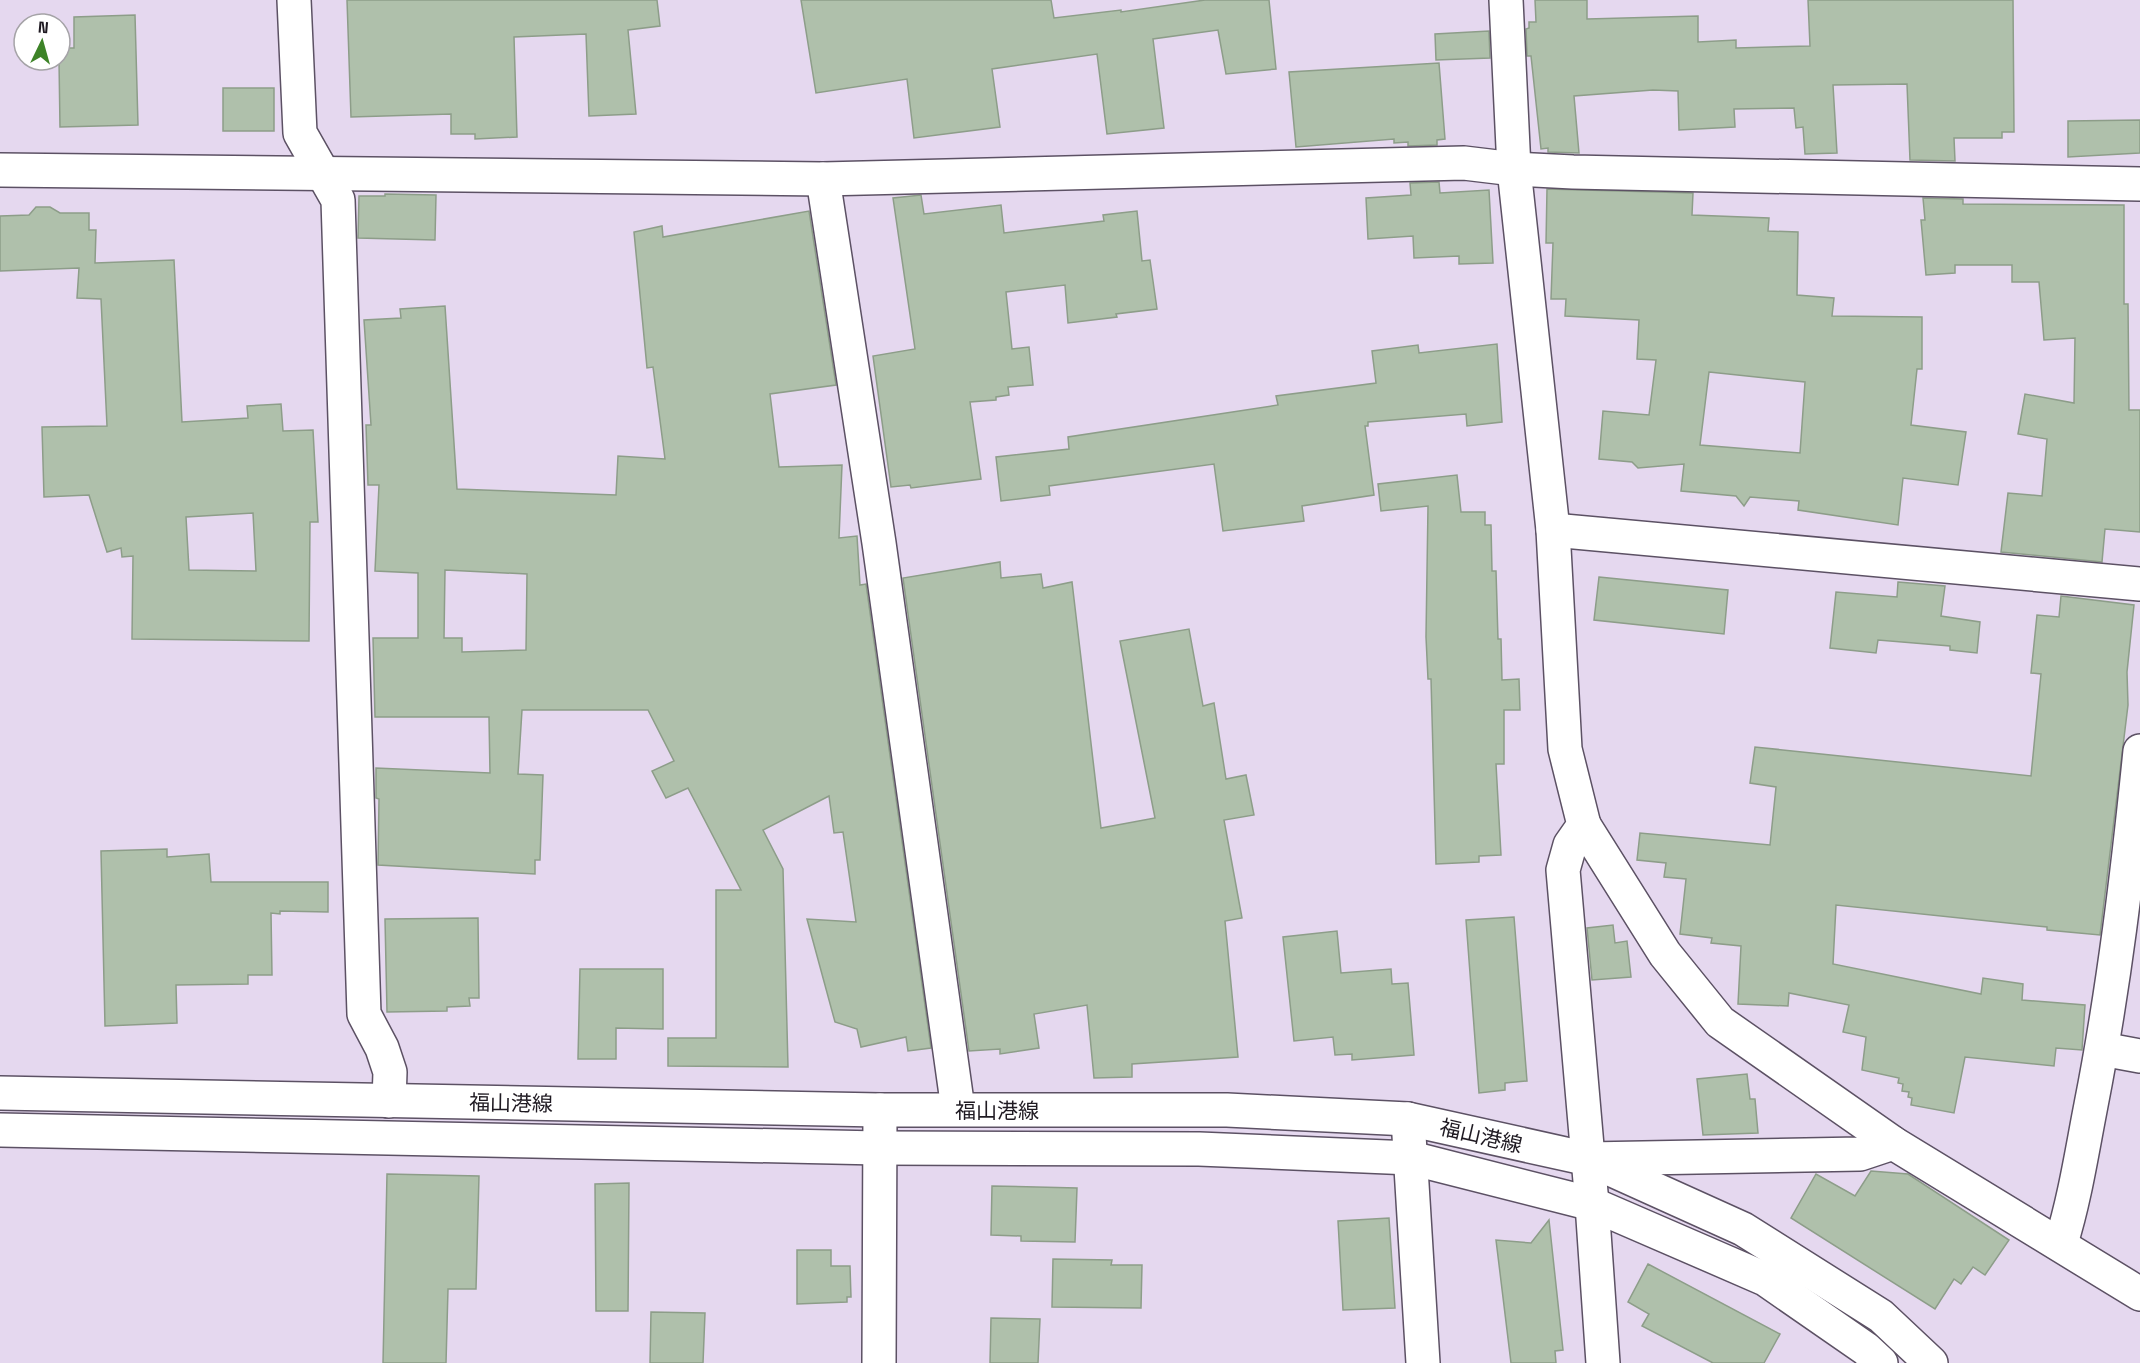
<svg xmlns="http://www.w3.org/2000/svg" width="2140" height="1363" viewBox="0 0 2140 1363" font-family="'Space Grotesk','Noto Sans JP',sans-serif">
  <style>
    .building { fill: #afc0ab; stroke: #8d9d89; stroke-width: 1.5; fill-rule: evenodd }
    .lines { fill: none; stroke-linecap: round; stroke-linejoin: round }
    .minor-casing { stroke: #5c5164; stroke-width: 36 }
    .major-casing { stroke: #5c5164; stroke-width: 36 }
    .minor { stroke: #fff; stroke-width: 33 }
    .major { stroke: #fff; stroke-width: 33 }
    .labels { text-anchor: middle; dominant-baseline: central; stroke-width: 6; stroke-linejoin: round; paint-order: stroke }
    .street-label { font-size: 21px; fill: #1f1a22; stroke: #fff }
  </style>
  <rect width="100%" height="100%" fill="#e5d8ef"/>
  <g class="building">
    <path d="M347 0H657L660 26 628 30 636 114 589 116 586 34 514 37 517 137 475 139V134H451V114L351 117Z"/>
    <path d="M801 0H1051L1054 18 1121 10V12L1205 0H1269L1276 69 1226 74 1218 30 1153 39 1164 128 1107 134 1097 54 992 69 1000 127 914 138 907 79 816 93Z"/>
    <path d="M1535 0H1587V19L1698 16V42L1736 40V48L1810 46 1808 0H2013L2014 132H2002V138H1954L1955 161 1910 160 1907 84 1833 85 1837 153 1805 154 1803 127 1796 128 1794 108 1734 109 1735 127 1679 130 1678 91 1653 90 1574 96 1579 153 1548 152V148L1541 149 1531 56H1527L1526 29 1529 28V22H1536Z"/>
    <path d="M135 15 138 125 60 127 59 60 60 48H74V17Z"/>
    <path d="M1489 31 1490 58 1436 60 1435 34Z"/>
    <path d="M1439 63 1445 139 1437 140V145L1408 146V142L1394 143V139L1296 147 1289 72Z"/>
    <rect x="223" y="88" width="51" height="43"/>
    <path d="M2140 120V153L2068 157V121Z"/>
    <path d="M1439 182 1440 193 1489 190 1493 263 1459 264V256L1414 258 1413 236 1368 239 1366 198 1411 195 1410 183Z"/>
    <path d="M1547 189 1693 193 1692 215 1769 218 1768 231 1798 232 1797 295 1834 298 1832 316 1922 317V369H1917L1911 425 1966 432 1958 485 1903 478 1898 525 1798 510 1799 501 1750 497 1744 506 1736 496 1681 491 1684 464 1638 468 1632 462 1599 459 1603 411 1649 415 1656 360 1637 359 1639 320 1565 316 1566 299H1551L1553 243H1546ZM1709 372 1805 382 1800 453 1700 445Z"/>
    <path d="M385 194 436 195 435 240 358 238 359 196H385Z"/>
    <path d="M921 195 924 214 1001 205 1004 233 1104 221 1103 215 1137 211 1142 261 1150 260 1157 309 1116 314 1117 317 1068 323 1065 285 1006 292 1012 349 1029 347 1033 385 1008 387 1009 395 996 397V400L970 402 981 479 911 488 910 485 891 487 873 356 915 349 893 198Z"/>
    <path d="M1923 198 1963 199V204L2124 205V304H2128L2129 410H2140V532L2105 529 2102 562 2001 552 2008 493 2042 496 2047 439 2018 434 2025 394 2074 403 2075 338 2044 340 2039 282H2012V265H1955V273L1926 275 1921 220H1925Z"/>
    <path d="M36 207H50L60 213H89V230H96L95 263 174 260 182 422 248 418 247 406 281 404 283 431 313 430 318 522H310L309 641 132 639 133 556 122 557 121 548 107 552 89 495 44 497 42 427 107 426 101 299 77 298 79 268 0 271V216L29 215ZM253 513 256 571 189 570 186 517Z"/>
    <path d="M809 211 836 385 770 394 779 467 842 465 839 538 857 536 860 585 866 584 931 1048 908 1051 906 1037 861 1047 857 1029 835 1022 807 919 856 922 843 832 834 833 829 796 763 830 783 869 788 1067 668 1066V1038H716V890H741L688 788 666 798 652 771 674 761 648 710H522L518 774 543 775 540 860H535V874L378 865 379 799 376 798V768L490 773 489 717H375L373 638H418V573L375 571 379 485H368L366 425H371L364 320 401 318 400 309 445 306 457 489 616 495 618 456 665 459 653 367 647 368 634 232 662 226 663 237ZM445 570 527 574 526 650 462 652V638H444Z"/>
    <path d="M1497 344 1502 422 1467 426 1466 414 1368 422V426H1365L1374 495 1302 506 1304 521 1223 531 1214 464 1049 486 1050 495 1001 501 996 457 1069 449 1068 437 1278 405 1276 396 1376 383 1372 351 1418 345 1419 353Z"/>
    <path d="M1457 475 1461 512H1485V525H1491L1492 571H1496L1498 639H1501L1502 680 1519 679 1520 710H1504V764H1496L1501 855 1479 856V862L1436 864 1431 679H1428L1426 637 1428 506 1381 511 1378 484Z"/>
    <path d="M1000 562 1001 578 1041 574 1043 588 1072 582 1101 828 1155 818 1120 641 1189 629 1203 706 1214 703 1226 779 1246 775 1254 815 1224 820 1242 918 1225 921 1238 1057 1132 1064V1077L1094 1078 1087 1005 1034 1014 1039 1048 1000 1054V1049L969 1051 903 578Z"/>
    <path d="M1599 577 1728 590 1724 634 1594 620Z"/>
    <path d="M1898 582 1945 586 1941 616 1980 622 1977 653 1950 650V646L1878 640 1876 653 1830 648 1836 592 1897 597Z"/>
    <path d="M2061 596 2134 605 2127 672 2128 705 2100 935 2047 930V927L1836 905 1833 964 1981 994 1983 978 2023 984 2022 1000 2085 1005 2082 1050 2056 1048 2054 1066 1965 1057 1954 1113 1911 1105 1912 1098 1908 1097 1909 1092 1902 1091 1903 1084 1898 1083 1899 1078 1862 1070 1866 1037 1843 1032 1849 1005 1789 993 1788 1006 1738 1004 1741 946 1711 943 1712 938 1680 934 1686 879 1664 877 1666 863 1637 860 1640 833 1770 845 1776 787 1750 783 1755 747 2031 776 2041 674 2031 673 2037 615 2059 617Z"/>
    <path d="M167 849V857L209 854 211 882H328V912L280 911V914L271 913 272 975H248V984L176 985 177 1023 105 1026 101 851Z"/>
    <path d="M1514 917 1527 1081 1505 1083V1090L1479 1093 1466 920Z"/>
    <path d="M478 918 479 998H469L470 1006 447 1007V1011L387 1012 385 919Z"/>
    <path d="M1613 925 1615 943 1627 941 1631 977 1592 980 1587 928Z"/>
    <path d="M1337 931 1341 973 1391 969 1392 984 1408 983 1414 1055 1352 1060V1054L1335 1055 1333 1037 1294 1041 1283 937Z"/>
    <path d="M580 969H663V1029L616 1028V1059H578Z"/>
    <path d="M1747 1074 1750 1099H1755L1758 1133 1703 1135 1697 1079Z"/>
    <path d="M1871 1171 1908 1174 2009 1240 1985 1275 1973 1267 1961 1284 1954 1279 1935 1309 1791 1218 1816 1174 1855 1196Z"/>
    <path d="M387 1174 479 1176 476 1289H448L446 1363H383Z"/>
    <path d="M629 1183 628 1311H596L595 1184Z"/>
    <path d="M992 1186 1077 1188 1075 1242 1021 1241V1236L991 1235Z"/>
    <path d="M1389 1218 1395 1308 1343 1310 1338 1221Z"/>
    <path d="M1549 1220 1563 1350 1555 1351 1556 1363H1511L1496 1240 1531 1243Z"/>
    <path d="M797 1250H831V1266H850L851 1297H847V1302L797 1304Z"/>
    <path d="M1053 1259 1112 1260 1111 1265H1142L1141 1308 1052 1307Z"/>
    <path d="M1648 1264 1780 1334 1764 1363H1713L1642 1326 1649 1314 1628 1302Z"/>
    <path d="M651 1312 705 1313 703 1363H650Z"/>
    <path d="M991 1318 1040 1319 1038 1363H990Z"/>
  </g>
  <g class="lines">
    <defs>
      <g id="minor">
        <path d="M294 0 300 133 338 200 364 1014 382 1048 390 1072 389 1101"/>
        <path d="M1506 0 1514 169 1553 530 1565 749 1584 825 1570 845 1563 870 1592 1204 1603 1363"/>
        <path d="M0 170 823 179 1464 163 1514 169 1573 172 2140 184"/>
        <path d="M823 179 879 543 958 1109"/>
        <path d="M1553 530 2140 584"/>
        <path d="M1584 825 1665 954 1720 1022 1893 1143 2140 1294"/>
        <path d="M2102 1049 2140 1056"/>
        <path d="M1408 1119 1423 1363"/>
        <path d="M1588 1159 1860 1154 1893 1143"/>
        <path d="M2061 1243C2075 1198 2082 1151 2091 1105 2114 988 2128 870 2140 751"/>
        <path d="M879 1363 880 1110"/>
      </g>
      <g id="major">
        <path d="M0 1093 880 1110H1227L1408 1119 1588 1159 1743 1229 1881 1316 1931 1363"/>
        <path d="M0 1130 879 1148 1199 1149 1411 1158 1592 1204 1765 1279 1866 1349 1881 1363"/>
      </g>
    </defs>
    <use href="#minor" class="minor-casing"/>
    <use href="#major" class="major-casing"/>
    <use href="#minor" class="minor"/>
    <use href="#major" class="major"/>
  </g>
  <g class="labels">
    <g class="street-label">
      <text transform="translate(511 1103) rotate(1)">福山港線</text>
      <text x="997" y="1110">福山港線</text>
      <text transform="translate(1481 1136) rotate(13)">福山港線</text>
    </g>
  </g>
  <g transform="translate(42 42) rotate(5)"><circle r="28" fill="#ffffff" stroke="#a5a3a7" stroke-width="1.5"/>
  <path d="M0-4.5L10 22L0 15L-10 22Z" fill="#3d8327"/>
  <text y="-9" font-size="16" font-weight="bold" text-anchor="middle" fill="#1f1a22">N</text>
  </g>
</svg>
